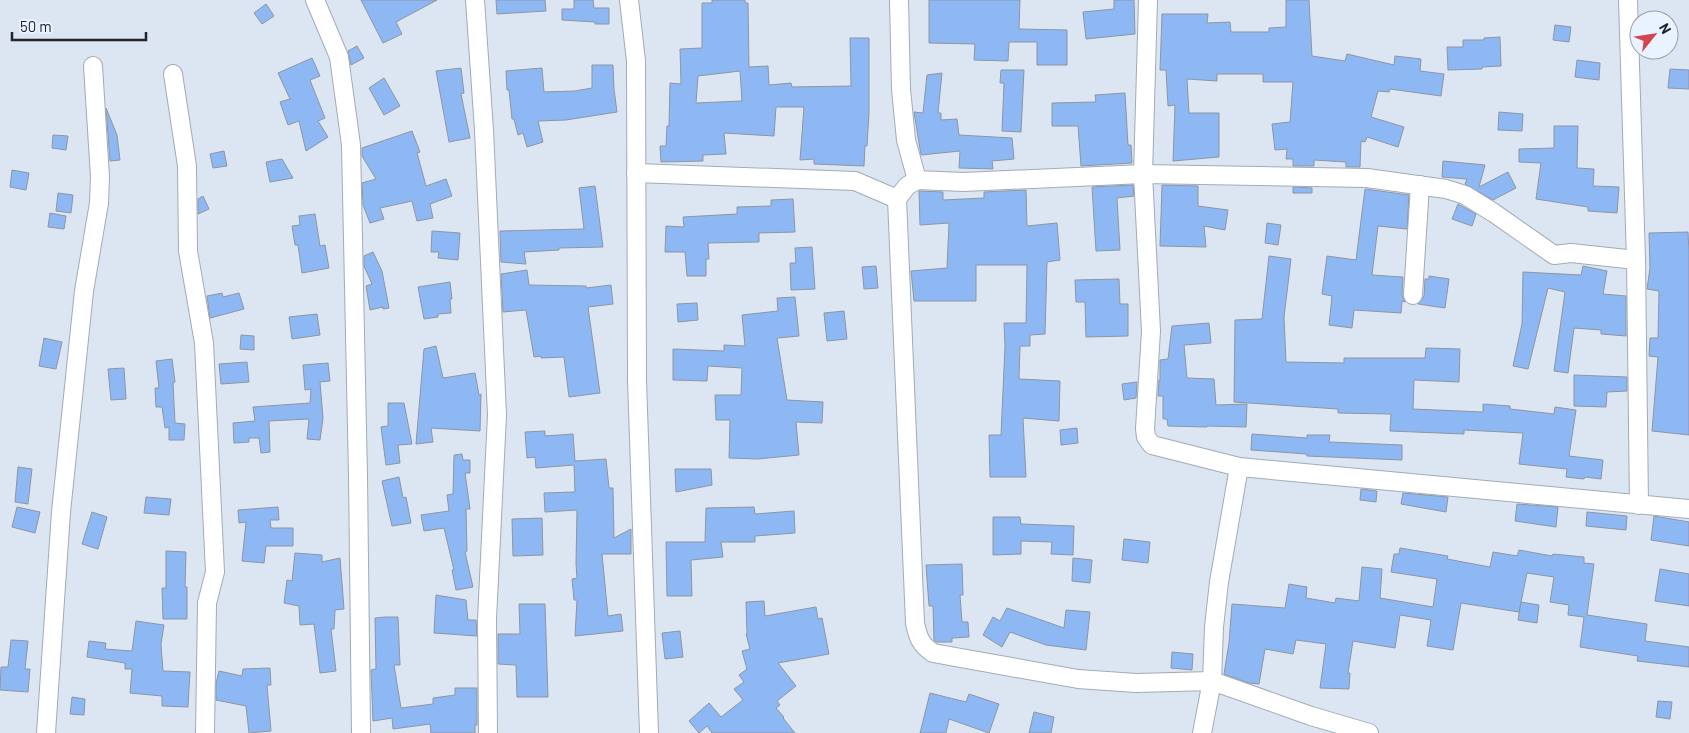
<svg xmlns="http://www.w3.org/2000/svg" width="1689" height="733" viewBox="0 0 1689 733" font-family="Barlow,sans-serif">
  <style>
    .building { fill: #8db8f4; stroke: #8d96a2; fill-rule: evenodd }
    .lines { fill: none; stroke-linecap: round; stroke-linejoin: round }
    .minor-casing { stroke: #a2abb7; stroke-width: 20 }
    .minor { stroke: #fff; stroke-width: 18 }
  </style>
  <rect width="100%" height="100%" fill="#dce5f2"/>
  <g class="building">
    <path d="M361 0H437L396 22 402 34 383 43Z"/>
    <path d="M496 0H545L546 11 497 14Z"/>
    <path d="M574 0H593L594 8H609V24H595V22L562 20V9H574Z"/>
    <path d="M712 0H745V3H748L749 67 768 66 769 85 791 83 792 87 851 86 850 38H869V113L867 146H865L864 166 814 164V159L800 160 804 107H776L774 136 724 133 726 154 703 155V161L661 162 660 146H666L667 126H669L670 83 681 84 680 49 702 48V3H712ZM740 71 742 101 696 103 698 76Z"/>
    <path d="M929 0H1020L1019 29 1067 30V65H1037V42H1009L1008 61 974 60 975 44 929 43Z"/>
    <path d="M1114 0H1134L1135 34 1086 39 1083 12 1114 9Z"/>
    <path d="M1286 0H1309L1312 56 1345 61 1347 54 1394 65 1395 56 1421 59 1420 71 1444 74 1441 96 1390 89 1389 92 1378 91 1371 117 1404 127 1398 147 1367 137 1365 142 1361 141 1360 167H1346V162L1314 160V166H1293V159H1286L1287 149 1275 150 1272 124 1290 122 1293 82H1263V74H1217V81L1187 79 1189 113H1219V157L1173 161 1175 105 1168 106 1166 70H1160L1162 14H1208L1207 23 1230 22 1231 32H1269V28L1286 27Z"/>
    <path d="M266 4 274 16 262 24 254 13Z"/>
    <path d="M1555 25 1571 27 1569 42 1553 40Z"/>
    <path d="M1500 37 1501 66 1482 67V69L1448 70 1447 47H1463V40H1484V38Z"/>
    <path d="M357 46 364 58 351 65 348 51Z"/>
    <path d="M312 58 320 76 310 80 325 118 318 121 328 137 306 151 299 121 288 125 280 102 290 99 278 73Z"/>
    <path d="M1577 60 1600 63 1599 80 1575 77Z"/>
    <path d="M592 65H613L614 89 617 112 566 120 538 121 543 142 527 147 523 133 518 135 514 119H512L509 90H507L506 71 542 68 544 92 575 91 592 88Z"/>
    <path d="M461 68 464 93 461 94 470 138 449 142 436 71Z"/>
    <path d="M1670 69 1689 70V89L1668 88Z"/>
    <path d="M1001 70H1024L1021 132 1002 131 1004 83H1000Z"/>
    <path d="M942 73 938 113H941V120L957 119 959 135 1012 138 1014 159 992 161 993 169 959 168 960 151 921 155 914 112 923 113 927 75Z"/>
    <path d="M384 78 400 106 384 115 369 88Z"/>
    <path d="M1125 93 1128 145H1131L1132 163 1081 166 1078 126H1052V103L1096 102 1095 95Z"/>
    <path d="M106 108 117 135 120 160 110 161Z"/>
    <path d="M1499 112 1523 114 1522 131 1498 130Z"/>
    <path d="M1554 126H1578L1577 168 1594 169 1593 186 1619 187 1617 213 1588 211V207L1536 199 1541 163 1519 162V149L1554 148Z"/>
    <path d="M412 131 420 152 417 153 426 186 446 179 452 196 430 204 433 218 417 221 412 201 380 208 384 219 370 223 363 205 362 183 376 179 362 156V148Z"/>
    <path d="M53 135 68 136 66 150 52 148Z"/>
    <path d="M224 151 227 166 213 168 210 154Z"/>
    <path d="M282 159 293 178 270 182 266 162Z"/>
    <path d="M1443 161 1485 165 1479 187 1508 172 1516 188 1493 200 1465 184 1467 179 1442 177Z"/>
    <path d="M12 170 29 173 26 190 10 187Z"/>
    <path d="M1133 185 1134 196 1117 198 1120 250 1096 251 1092 187Z"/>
    <path d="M1162 185 1198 186V206L1228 210 1225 230 1204 226 1206 247 1160 246Z"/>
    <path d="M595 186 603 247 559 248V250L524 252 526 264 501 262 500 231 584 229 579 188Z"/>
    <path d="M1293 187 1312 188V193H1293Z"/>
    <path d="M1365 189 1409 195 1407 229 1378 226 1372 275 1403 277 1402 295 1405 302 1402 301 1401 313 1354 310 1352 328 1329 325 1332 296 1322 294 1327 256 1356 260Z"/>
    <path d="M1026 190 1027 226 1057 223 1060 260 1047 262 1045 334 1030 335V346H1020L1019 379 1060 381 1059 421 1023 418 1026 477H990L989 435H1001L1005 346 1004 323H1026L1027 265H976V301H914L911 271 947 268 949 223 920 225 919 191 943 192V200L984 198V192Z"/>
    <path d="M58 193 73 195 71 213 56 211Z"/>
    <path d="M203 196 209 209 198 214V199Z"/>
    <path d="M793 199 795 232 759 233V242L708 243 709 259H706V276H687L685 252H665L666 226 684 227 683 217 737 214V207L771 206V200Z"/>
    <path d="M1458 204 1476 214 1472 226 1452 219Z"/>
    <path d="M50 213 66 216 64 229 48 227Z"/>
    <path d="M315 214 320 246 325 245 329 268 302 273 298 245H295L292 226 300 225 299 216Z"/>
    <path d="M1267 223 1281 225 1278 245 1265 243Z"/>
    <path d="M432 231 460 233 458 260 438 258 439 252H431Z"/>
    <path d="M1688 232 1689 252V435L1652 431 1658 357 1649 356 1650 338H1658L1659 291 1647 289 1650 268 1649 233Z"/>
    <path d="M812 247 815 289 791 290 790 263H796L795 248Z"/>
    <path d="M373 252 382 271 389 308 383 309V307L370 310 366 286 372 284 364 266V256Z"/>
    <path d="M1269 256 1291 259 1284 317 1286 362 1344 363V358H1425L1426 348 1460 349 1459 382 1414 380 1413 409 1483 412V404L1510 406V409L1554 414 1555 407 1576 410 1569 456 1603 460 1601 479 1585 477 1584 479 1566 477 1567 469 1519 464 1523 433 1464 430V434L1390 431 1391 414 1338 413V409L1234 402 1235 320 1262 319Z"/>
    <path d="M876 266 878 288 864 289 862 267Z"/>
    <path d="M1583 266 1607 271 1603 294 1626 296V336L1601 334V330L1574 328 1568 373 1554 371 1565 292 1548 288 1528 369 1513 366 1522 324 1523 272 1581 275Z"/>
    <path d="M527 270 529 285 586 286V288L611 285 613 304 588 307 600 393 569 397 564 357 541 358V356L534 357 526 310 503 312 501 274Z"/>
    <path d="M1429 276 1449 279 1445 308 1418 304 1424 296 1425 279H1429Z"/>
    <path d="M1119 279 1120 304H1128V336L1086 337 1085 302H1076L1075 280Z"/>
    <path d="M450 282 452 299H450L451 313 438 314V317L424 319 418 287Z"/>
    <path d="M222 293 223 297 239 293 244 309 210 318 207 296Z"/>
    <path d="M795 297 799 336 777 338 787 400 823 402 822 423 796 422 799 455 758 459 729 458 730 420H716L715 395H741L742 368 708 366 707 381 673 380V349L724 351V345L745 346 742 315 778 311 777 298Z"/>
    <path d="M697 303 698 320 678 322 677 304Z"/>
    <path d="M844 311 847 339 827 341 824 313Z"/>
    <path d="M317 314 320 335 292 339 289 317Z"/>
    <path d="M1209 323 1211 343 1184 345 1187 378 1214 379 1216 405 1247 404 1246 427 1207 426V427L1168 426 1167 419H1163V396H1158L1159 380H1160V360L1168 359 1172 326Z"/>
    <path d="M241 335 254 336V350L240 349Z"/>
    <path d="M44 338 62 342 56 369 39 366Z"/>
    <path d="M436 346 443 378 475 373 479 395 481 394 480 431 431 428 433 442 416 444 424 349Z"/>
    <path d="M172 359 175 382 173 383 175 423 185 424 184 440H169V427L165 428 162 407H156L155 388H159L156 361Z"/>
    <path d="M247 362 249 382 221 384 219 364Z"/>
    <path d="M328 363 330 381 320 382 323 418 320 440 307 439 309 419 269 421 270 452 261 453 259 438H249V442L234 443 233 423 255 421 253 407 310 403 311 389 305 390 303 365Z"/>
    <path d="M124 368 126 399 111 400 108 369Z"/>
    <path d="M1574 375 1627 377V391L1607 392 1606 407 1574 406Z"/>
    <path d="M1137 382 1136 398 1124 400 1122 384Z"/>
    <path d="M388 403H404L412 444 398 445 400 463 386 465 381 427 388 426Z"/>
    <path d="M1077 428 1078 443 1061 445 1060 430Z"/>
    <path d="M545 431V436L573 434 575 461 606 459 609 488H613L614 538 631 529V554H602L608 616 621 614 623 631 575 636 577 600H574L572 579 577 578 576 564 577 510 545 512 544 493 575 492 574 465 536 468 535 457 527 458 525 432Z"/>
    <path d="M1252 434 1307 438V435H1330L1329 442 1402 445V460L1307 456V454L1251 450Z"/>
    <path d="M462 454 463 460H470V473H465L470 509H466L467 551 465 552 473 587 456 590 452 570H454L444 528 424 531 421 515 449 511 447 495 453 494 454 455Z"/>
    <path d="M18 467 32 469 28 504 15 502Z"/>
    <path d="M675 469H711L712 485 676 492Z"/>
    <path d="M399 477 403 498 406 497 411 523 392 526 382 481Z"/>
    <path d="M1361 489 1377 491 1376 502 1360 500Z"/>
    <path d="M1403 493 1448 497 1446 512 1401 504Z"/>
    <path d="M146 497 171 499 169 515 144 513Z"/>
    <path d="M1517 504 1558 507 1556 527 1515 521Z"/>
    <path d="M17 507 40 512 35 533 12 527Z"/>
    <path d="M278 507 279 520H270L271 528H293V546H266L264 563 242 561 246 522 239 523 238 510Z"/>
    <path d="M754 507 755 514 794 511 795 533 755 536V542H721L723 557 691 560 692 596H667L666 542H705L706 508Z"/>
    <path d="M92 512 107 517 98 549 82 544Z"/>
    <path d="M1587 512 1627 516 1626 530 1586 526Z"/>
    <path d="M1654 516 1689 522V546L1651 540Z"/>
    <path d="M993 517H1020L1021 524 1074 526 1073 555 1051 554 1052 542 1021 541V554L993 555Z"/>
    <path d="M542 518 543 555 513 556 512 519Z"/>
    <path d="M1124 539 1150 542 1148 563 1122 560Z"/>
    <path d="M1400 548 1448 556 1447 559 1490 567 1493 552 1517 556 1519 550 1552 556 1553 554 1584 557V563L1594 564 1587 615 1647 624 1645 641 1689 647V667L1637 661 1638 656 1580 647 1584 617 1568 615 1569 605 1550 602 1554 577 1527 573 1519 612 1461 603 1453 650 1427 646 1431 620 1400 615 1395 648 1353 641 1348 673H1350L1349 689 1320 688 1326 644 1296 640 1293 654 1265 649 1259 684 1249 683 1224 674 1229 643 1232 604 1285 608 1289 584 1307 587 1306 598 1335 603 1336 598 1359 601 1362 567 1382 569 1380 598 1433 607 1437 579 1391 572 1394 554H1399Z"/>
    <path d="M166 551 186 552 185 587H187V619H163L162 588H166Z"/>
    <path d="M295 553 322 555V562L340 558 344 609 335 610 334 629H331L336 671 320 673 314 624 300 625 299 606 284 603 287 580 292 581Z"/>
    <path d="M1073 558 1092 560 1090 583 1072 581Z"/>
    <path d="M962 564 963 595H960L962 622H968L969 637 952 638V642H936L934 640 933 606H929L926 565Z"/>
    <path d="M1660 569 1689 574V606L1655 601Z"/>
    <path d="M436 595 466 600 468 620H476L477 636 434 633Z"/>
    <path d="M764 601 765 616 816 607 818 619 822 618 829 654 778 663 796 686 777 701 780 705 776 708 784 717 783 718 795 733H712L707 726 699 733 689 721 709 703 721 717 743 700 734 689 744 682 739 675 747 669 742 651 750 649 746 634H747L746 602Z"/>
    <path d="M1521 602 1539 605 1537 623 1518 620Z"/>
    <path d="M519 604H545L548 697H517L516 665 498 664V634H520Z"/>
    <path d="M1007 608 1064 628 1066 610 1090 612 1086 650 1046 645 1010 632 1002 647 983 635 993 617 1000 621Z"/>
    <path d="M385 617H398L400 665H394L401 708 433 704V698L455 695V688H477V725H475V733H431L430 724 393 729 392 718 373 721 371 670 376 669 375 618Z"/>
    <path d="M136 621 164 625 161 644 163 671 190 672 188 707 162 706V696L130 693 132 669H125V663L87 657 89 641 106 643 105 649 132 651Z"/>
    <path d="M680 631 683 657 665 659 662 633Z"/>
    <path d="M11 640 28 641 25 669H30L28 692 0 690 1 667H8Z"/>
    <path d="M1172 652 1193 654 1192 670 1171 668Z"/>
    <path d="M270 668 271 685H267L271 731 249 733 246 706 216 700V683L219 671 242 676 243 669Z"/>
    <path d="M930 693 966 702 969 694 999 704 989 733 949 719 946 733H920Z"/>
    <path d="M72 697 85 699 84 715 70 714Z"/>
    <path d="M1658 701 1672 702 1670 719 1656 717Z"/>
    <path d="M1034 712 1054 717 1051 733H1029Z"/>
  </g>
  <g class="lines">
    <defs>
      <g id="minor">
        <path d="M315 0 339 57 351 145 358 476 361 733"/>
        <path d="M475 0 484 130 497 415 487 619 488 733"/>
        <path d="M629 0 636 61 637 380 649 733"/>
        <path d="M899 0 901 89 906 140 917 180 963 182 1143 174 1367 178 1446 189 1465 195 1494 213 1554 255 1571 253 1636 260"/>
        <path d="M1148 0 1143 174 1151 331 1145 429 1146 437 1152 445 1239 467 1689 509"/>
        <path d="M1628 0 1636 260 1639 505"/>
        <path d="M173 74 187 166 188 251 204 343 215 572 207 603 205 733"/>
        <path d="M636 173 855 181 897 199 907 186 917 180"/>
        <path d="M897 199 915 623C918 638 921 645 933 653L1078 679 1136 683 1212 681 1202 733"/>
        <path d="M1413 295 1420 185"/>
        <path d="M1239 467 1219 582 1214 627 1212 681 1311 716 1369 733"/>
        <path d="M46 733 61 512 84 291 99 203 100 177 93 66"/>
      </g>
    </defs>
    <use href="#minor" class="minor-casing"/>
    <use href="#minor" class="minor"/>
  </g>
  <g transform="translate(1654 35) rotate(60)"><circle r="24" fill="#e9f2ff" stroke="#99a0a9"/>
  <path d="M0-4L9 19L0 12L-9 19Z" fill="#d54551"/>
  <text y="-8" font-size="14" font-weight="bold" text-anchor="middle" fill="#212529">N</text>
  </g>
  <path d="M12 32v8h134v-8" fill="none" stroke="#212529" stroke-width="2.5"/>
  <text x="20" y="32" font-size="15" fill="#212529" stroke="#e9f2ff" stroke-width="4" paint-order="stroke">50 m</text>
</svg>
